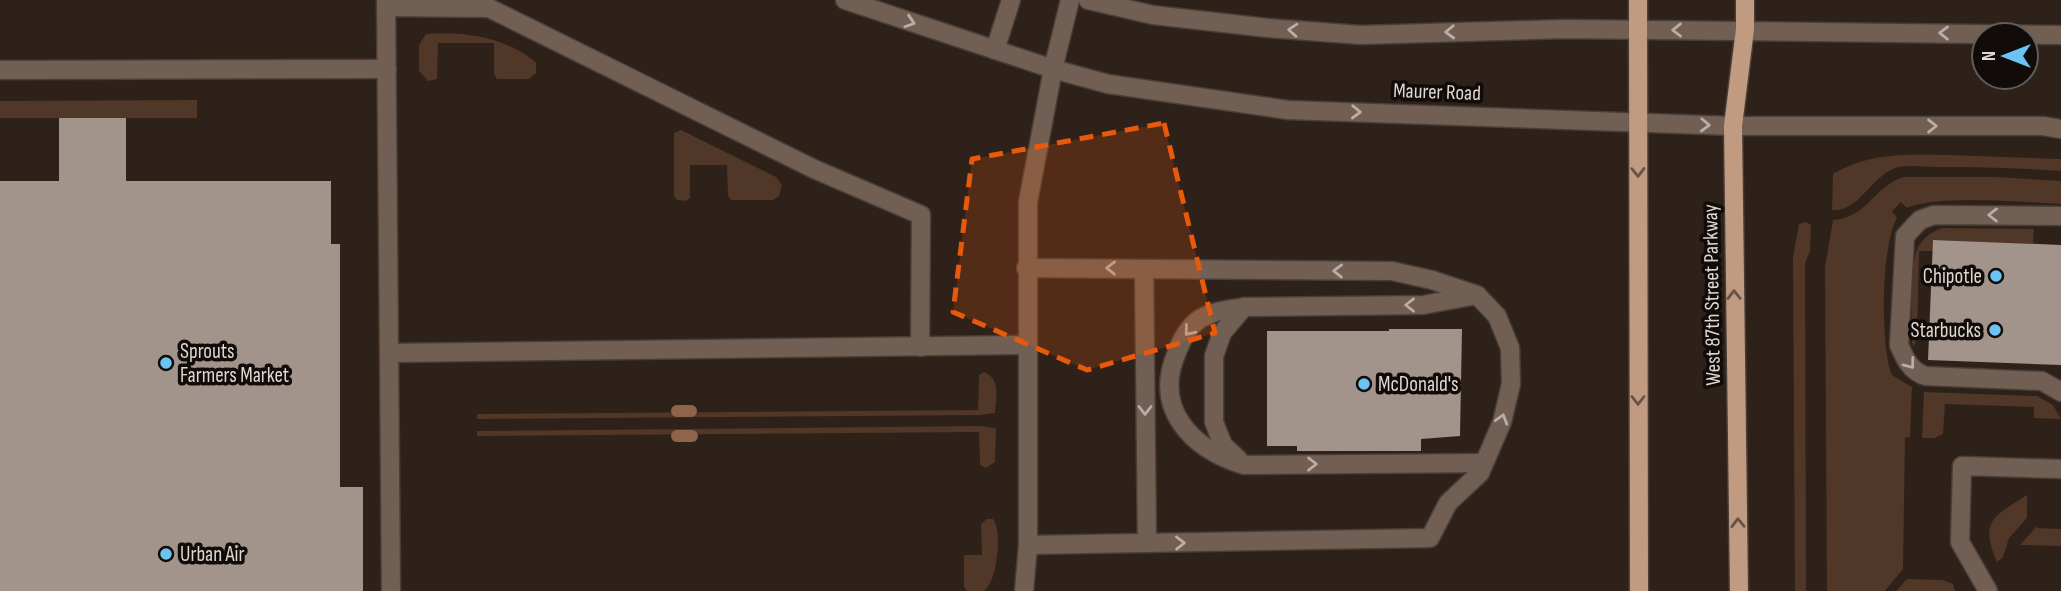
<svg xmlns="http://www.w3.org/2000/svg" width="2061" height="591" viewBox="0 0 2061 591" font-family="'Sofia Sans Condensed',sans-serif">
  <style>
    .green { fill: #503727 }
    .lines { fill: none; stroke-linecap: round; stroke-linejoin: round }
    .stream { stroke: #8f654a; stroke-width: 12 }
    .building { fill: #a3948b }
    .minor-casing { stroke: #493e37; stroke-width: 21 }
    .major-casing { stroke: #493e37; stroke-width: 21 }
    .minor { stroke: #725f54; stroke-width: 18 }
    .major { stroke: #c19a82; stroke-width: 18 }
    .oneway { stroke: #b9ada6 }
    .oneway2 { stroke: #695346 }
    .marked { fill: #e8590c; fill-opacity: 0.2; stroke: #e8590c; stroke-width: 5; stroke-dasharray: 14 9; stroke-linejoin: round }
    .poi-dot { fill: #6bc3f2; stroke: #110c09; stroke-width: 2.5 }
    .labels { text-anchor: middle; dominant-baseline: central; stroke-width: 7; stroke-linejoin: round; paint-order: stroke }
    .street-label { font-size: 21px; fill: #dfd7d2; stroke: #110c09 }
    .poi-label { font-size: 21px; fill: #dfd7d2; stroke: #110c09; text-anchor: start }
  </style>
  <rect width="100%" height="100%" fill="#2d2119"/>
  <g class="green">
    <path d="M426 34C463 31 504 37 533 60L536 63V73L529 79H497L494 74V43H438L437 79 428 81 419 71V45Z"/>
    <path d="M197 100V118H0V101Z"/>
    <path d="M681 130 776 177 782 185 779 196 773 200H731L728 196 727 165H690V198L686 201 677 200 674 196V133Z"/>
    <path d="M1947 155 2061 159V171C2019 168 1978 167 1936 167 1923 167 1905 164 1893 169 1870 179 1858 212 1832 210L1833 174C1872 152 1904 155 1947 155Z"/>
    <path d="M1904 177H1995L2061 181V204C2029 202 1932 195 1907 208L1901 202 1892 211 1897 218C1881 245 1880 346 1892 375L1912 387 1910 437 1905 438 1903 569 1885 591H1827L1825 267 1833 220C1869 217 1872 187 1904 177Z"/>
    <path d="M1806 222 1811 225 1810 251 1805 263 1806 591H1795L1793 257 1799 224Z"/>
    <path d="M1943 228 2034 229 2033 244 1933 240V251H1919L1917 339 1913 347C1910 335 1912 266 1916 253 1919 241 1931 231 1943 228Z"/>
    <path d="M984 372C1001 379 996 397 995 413L980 415 477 419V414L978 410 979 375Z"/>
    <path d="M1924 392 2037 396 2053 405 2061 419 2034 418V407L1945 404 1943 434 1935 438H1922Z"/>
    <path d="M980 426 996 428 995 462 986 468 980 465 979 432 477 436V431Z"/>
    <path d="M2027 495V518L2009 538 2003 557 1997 562C1979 521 1994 516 2027 495Z"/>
    <path d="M987 519H993C1003 530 997 583 984 591H967L964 587V555H982L981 524Z"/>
    <path d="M2037 526V528L2061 529V546L2020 545Z"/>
    <path d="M1907 579 1942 580 1953 584 1955 591H1896Z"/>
  </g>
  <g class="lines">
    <g class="stream">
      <path d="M677 411H691"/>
      <path d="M677 436H692"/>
    </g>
  </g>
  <g class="building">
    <path d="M59 118H126V181H331V244H340V487H363V591H0V181H59Z"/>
    <path d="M1933 240 2061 245V365L1928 360Z"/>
    <path d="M1389 329H1462L1460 436 1421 439V451H1297V446H1267V331H1389Z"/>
  </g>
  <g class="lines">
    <defs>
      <g id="minor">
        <path d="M386 0 391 591"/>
        <path d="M845 0 1053 69 1108 84 1288 110 1733 126H2043L2061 129"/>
        <path d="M1088 0 1153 15 1268 28 1361 35 1564 29 2061 35"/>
        <path d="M387 7 489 8 814 169 921 215 920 347"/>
        <path d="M995 50 1011 0"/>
        <path d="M0 70 387 69"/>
        <path d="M2061 216 1934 215 1920 220 1905 236 1899 345C1905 359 1911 372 1926 376L2042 381 2061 392"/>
        <path d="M1026 268 1392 271 1432 280 1477 295 1497 316 1510 348 1511 384 1502 422 1480 473 1448 503 1430 538 1028 545"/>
        <path d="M1144 269 1147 543"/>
        <path d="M1477 295 1423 305 1244 307C1229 310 1210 311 1197 321 1188 328 1181 341 1177 352 1152 409 1192 449 1244 465L1483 463"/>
        <path d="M389 353 1027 345"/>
        <path d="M1239 460 1223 445 1214 422V356L1222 333 1244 307"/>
        <path d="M1024 591 1028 545V202L1053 69 1070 0"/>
        <path d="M1988 591 1960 542 1962 466 2061 469"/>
      </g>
      <g id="major">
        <path d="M1638 0 1639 591"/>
        <path d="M1739 591 1733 126 1745 29V0"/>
      </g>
    </defs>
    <use href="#minor" class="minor-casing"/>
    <use href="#major" class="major-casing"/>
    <use href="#minor" class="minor"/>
    <use href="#major" class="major"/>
  </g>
  <defs><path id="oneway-chevron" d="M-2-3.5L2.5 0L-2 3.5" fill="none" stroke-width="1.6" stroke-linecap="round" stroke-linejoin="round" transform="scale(1.75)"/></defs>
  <g class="oneway">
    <use href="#oneway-chevron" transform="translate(910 22) rotate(18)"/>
    <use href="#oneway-chevron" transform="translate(1293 30) rotate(-176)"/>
    <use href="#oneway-chevron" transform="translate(1677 30) rotate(179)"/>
    <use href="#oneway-chevron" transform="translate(1450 32) rotate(178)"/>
    <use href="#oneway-chevron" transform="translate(1944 33) rotate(-179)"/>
    <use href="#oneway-chevron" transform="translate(1356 112) rotate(2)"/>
    <use href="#oneway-chevron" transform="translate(1705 125) rotate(2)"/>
    <use href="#oneway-chevron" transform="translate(1932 126)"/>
    <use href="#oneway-chevron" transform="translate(1993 215) rotate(-180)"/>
    <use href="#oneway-chevron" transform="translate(1111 268) rotate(-179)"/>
    <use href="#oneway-chevron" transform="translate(1338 271) rotate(-179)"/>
    <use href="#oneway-chevron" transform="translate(1410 305) rotate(180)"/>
    <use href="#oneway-chevron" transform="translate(1189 331) rotate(129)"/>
    <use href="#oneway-chevron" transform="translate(1910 364) rotate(53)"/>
    <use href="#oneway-chevron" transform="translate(1145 410) rotate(90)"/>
    <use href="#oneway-chevron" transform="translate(1502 419) rotate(-73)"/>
    <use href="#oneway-chevron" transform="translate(1312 464)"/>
    <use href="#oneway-chevron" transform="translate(1180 543) rotate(-1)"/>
  </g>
  <g class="oneway2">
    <use href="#oneway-chevron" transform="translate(1638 172) rotate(89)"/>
    <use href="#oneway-chevron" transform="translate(1734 295) rotate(-91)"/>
    <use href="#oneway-chevron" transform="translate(1638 400) rotate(90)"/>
    <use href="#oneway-chevron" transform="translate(1738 523) rotate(-91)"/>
  </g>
  <path class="marked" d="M1164 123 1215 333 1087 370 953 312 972 159Z"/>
  <g class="poi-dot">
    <circle cx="1996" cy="276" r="7"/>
    <circle cx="1995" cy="330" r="7"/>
    <circle cx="166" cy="363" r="7"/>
    <circle cx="1364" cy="384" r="7"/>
    <circle cx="166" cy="554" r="7"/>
  </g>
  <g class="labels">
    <g class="street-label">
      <text transform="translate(1437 92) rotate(2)">Maurer Road</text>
      <text transform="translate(1712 295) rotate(-91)">West 87th Street Parkway</text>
    </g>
    <g class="poi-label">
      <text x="1982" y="276" text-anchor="end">Chipotle</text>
      <text x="1981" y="330" text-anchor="end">Starbucks</text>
      <text x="180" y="351">Sprouts<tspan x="180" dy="24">Farmers Market</tspan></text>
      <text x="1378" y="384">McDonald's</text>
      <text x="180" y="554">Urban Air</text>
    </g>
  </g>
  <g transform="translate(2005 56) rotate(270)"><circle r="33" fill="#110c09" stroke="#635d59" stroke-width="2"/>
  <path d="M0-5L12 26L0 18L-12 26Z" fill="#6bc3f2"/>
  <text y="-10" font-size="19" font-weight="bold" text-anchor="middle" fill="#dfd7d2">N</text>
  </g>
</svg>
